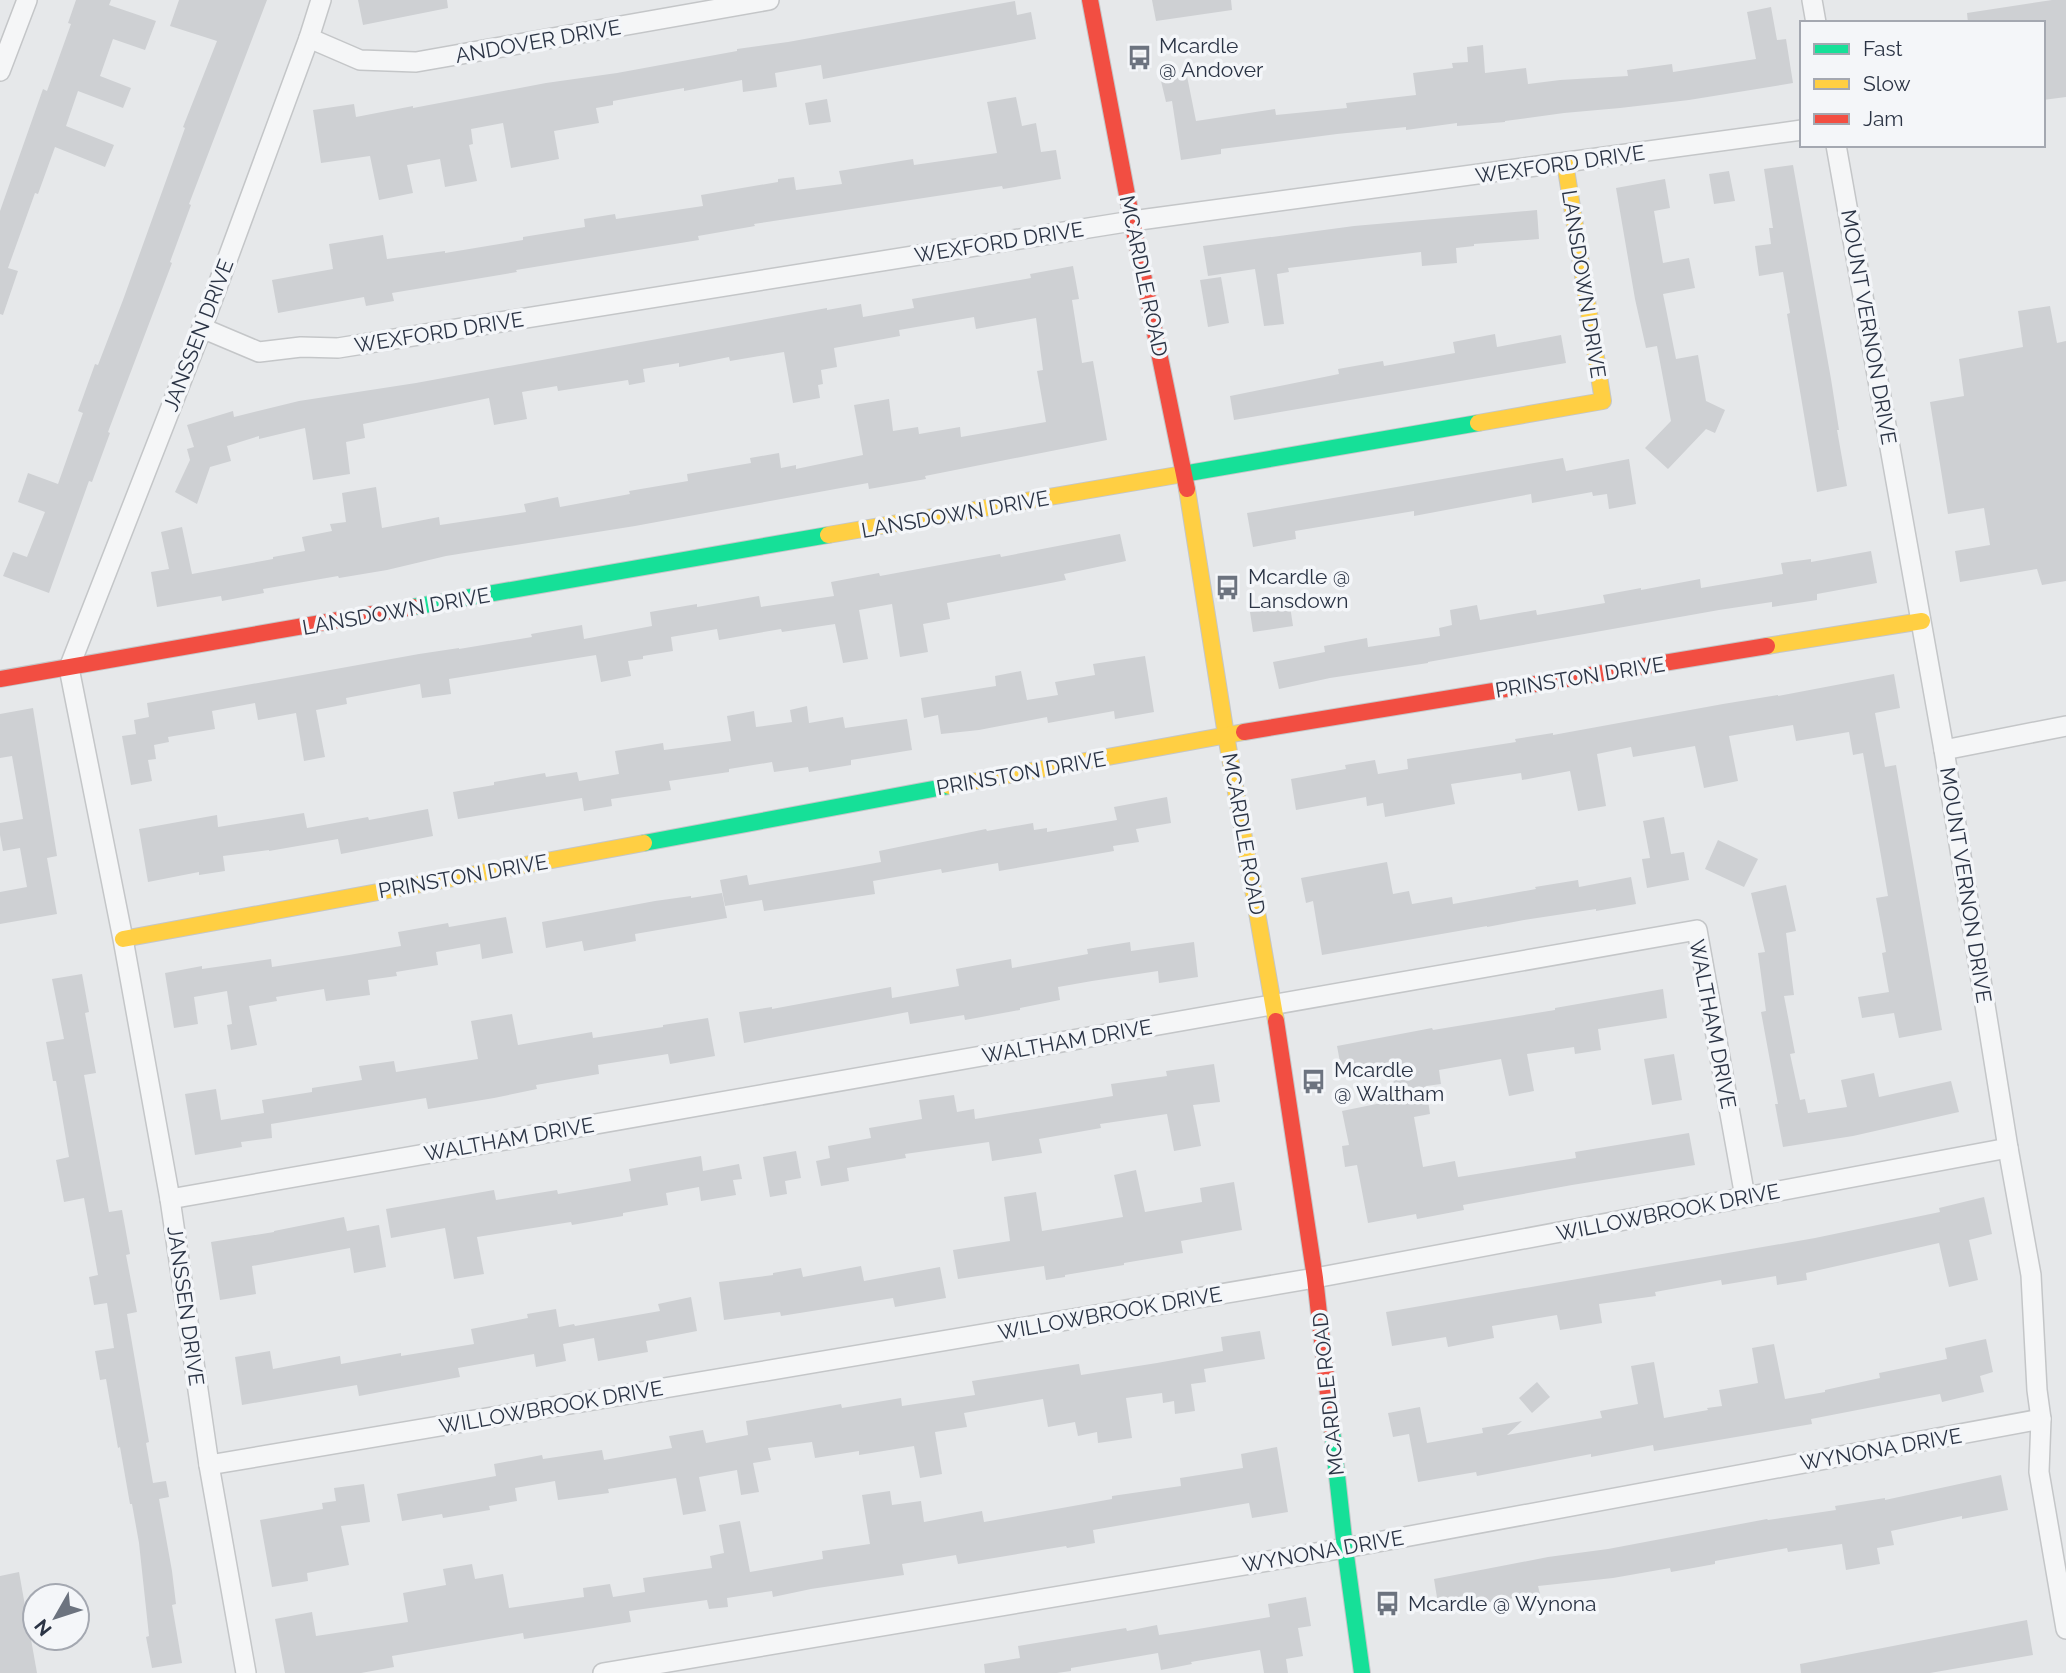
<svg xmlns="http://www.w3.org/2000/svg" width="2066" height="1673" viewBox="0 0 2066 1673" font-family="Raleway,sans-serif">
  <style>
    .building { fill: #ced0d3 }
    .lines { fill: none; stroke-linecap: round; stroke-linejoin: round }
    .street-casing { stroke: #c4c6c8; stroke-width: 22 }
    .fast-casing { stroke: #c4c6c8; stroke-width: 18 }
    .slow-casing { stroke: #c4c6c8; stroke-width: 18 }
    .jam-casing { stroke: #c4c6c8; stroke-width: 18 }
    .street { stroke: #f5f6f7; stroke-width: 19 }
    .fast { stroke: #16e098; stroke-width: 16 }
    .slow { stroke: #ffcf43; stroke-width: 16 }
    .jam { stroke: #f24e42; stroke-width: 16 }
    .labels { text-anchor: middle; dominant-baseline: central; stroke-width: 7; stroke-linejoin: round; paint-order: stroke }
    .street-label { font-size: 21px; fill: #2b3445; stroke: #f4f6f9 }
    .poi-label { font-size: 21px; fill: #2b3445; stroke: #f4f6f9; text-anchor: start }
  </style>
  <rect width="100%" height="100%" fill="#e6e8ea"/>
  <g class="building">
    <path d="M76 0H111L109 5 156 21 145 50 113 39 100 76 131 88 123 108 78 91 66 126 114 145 105 167 55 147 38 194 35 193 8 268 18 271 3 315 0 314V211L43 89 47 91 71 24 68 23Z"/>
    <path d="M179 0H267L189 204 191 205 170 262 172 263 108 432 110 433 92 482 89 481 49 593 3 576 13 552 27 557 45 512 18 502 28 473 58 484 83 413 78 411 95 364 98 365 123 300 185 128 183 127 217 41 170 26Z"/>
    <path d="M358 0H447L448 8 363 25Z"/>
    <path d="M1152 0H1231L1232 10 1156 21Z"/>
    <path d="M2052 0H2066V97L2043 100V23H1968L1967 13Z"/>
    <path d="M1015 1 1017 15 1031 12 1036 39 823 79 821 65 775 73 777 87 743 92 742 80 684 91V88L613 101V105L596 108 599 123 554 131 559 159 511 168 503 123 471 129 473 144 469 145 477 181 445 187 440 159 407 165 413 193 379 200 370 156 321 163 313 110 354 104 356 117 413 106V108L546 83 617 73 737 51V49L788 42Z"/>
    <path d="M1771 7 1777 40 1786 39 1793 83 1689 100 1620 108 1564 113 1505 121V122L1457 126V123L1406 130V127L1337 134 1221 149V154L1181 160 1172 101 1166 102 1161 81 1187 76 1196 121 1275 109 1276 115 1347 108 1346 103 1416 95 1413 73 1453 68 1452 63 1468 62 1467 47 1483 45 1485 73 1526 68 1528 84 1560 80 1628 76 1627 70 1672 64 1673 72 1756 59 1747 12Z"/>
    <path d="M1016 97 1022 126 1036 123 1041 152 1056 150 1061 179 1003 189 1002 186 754 224 755 226 698 236 699 240 516 270 517 272 392 293 394 301 366 306 364 297 278 313 272 280 333 269 329 244 383 235 387 259 445 251V253L523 240V237L585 227 584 219 615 214 616 219 703 206 701 195 778 182V179L794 177 796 190 842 184 839 171 913 159 914 165 997 153 987 102Z"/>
    <path d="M827 99 831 122 809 125 805 103Z"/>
    <path d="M1793 165 1831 379 1839 430H1837L1847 486 1817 492 1787 314 1790 313 1783 272 1759 276 1755 246 1771 244 1769 228H1773L1764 169Z"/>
    <path d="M1729 171 1735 201 1714 204 1709 174Z"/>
    <path d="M1665 179 1670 208 1654 211 1663 263 1689 258 1695 288 1663 294 1676 359 1698 355 1706 401 1725 410 1715 433 1706 429 1668 469 1645 448 1671 421 1657 346 1646 348 1635 299 1616 188Z"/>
    <path d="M1537 210 1539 239 1474 244V246L1456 248 1457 263 1422 266 1421 252 1288 268 1289 272 1277 274 1284 324 1264 326 1255 269 1208 276 1203 246 1354 226Z"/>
    <path d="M1073 266 1079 299 1072 300 1082 363 1093 361 1107 440 925 476 926 479 869 489 868 483 635 526 446 556 387 570 339 578 338 576 263 589 264 593 222 601 221 596 157 607 151 572 169 569 161 532 182 527 192 574 273 559V557L305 551 302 537 332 531 330 524 346 522 342 493 376 487 382 528 439 517 440 525 526 512 524 504 558 497 560 507 630 494 629 491 688 481 687 474 751 463 750 458 779 453 781 468 796 465V469L863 455 854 405 889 399 893 431 918 427 919 434 960 427 961 437 1046 422 1037 371 1043 370 1036 318 976 329 974 317 899 330 900 336 834 348 837 367 821 370 823 384 818 385 820 398 793 403 784 352 730 361 729 357 679 367V363L643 369 645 382 629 385 628 380 558 391 557 386 522 392 527 419 494 425 489 398 363 424 365 438 346 442 350 474 313 480 305 428 259 439V436L227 446 231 461 210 467 197 504 175 492 190 460 187 449 194 447 187 425 233 411 234 417 299 401 416 383 827 308V310L861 304 863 317 914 308 912 299 1031 278 1030 274Z"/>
    <path d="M1221 277 1229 323 1208 327 1200 280Z"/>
    <path d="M2050 306 2057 343 2066 341V581L2042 585 2037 569 1960 582 1955 551 1990 545 1984 508 1948 514 1930 402 1964 396 1959 359 2023 347 2018 311Z"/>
    <path d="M1495 334 1497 347 1561 335 1566 363 1234 420 1230 396 1339 374 1338 369 1383 361 1384 366 1455 353 1453 342Z"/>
    <path d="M1563 458 1566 471 1629 459 1636 504 1609 509 1607 494 1593 496 1592 492 1532 503 1531 494 1414 516V511L1295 531 1296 539 1253 547 1247 513Z"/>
    <path d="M1120 534 1126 561 1064 574 1066 580 947 603 950 619 923 624 928 652 900 657 892 604 859 610 868 659 843 663 835 624 782 632 781 629 719 640 717 629 671 637 673 651 643 656V659L628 661 631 676 601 682 596 655 449 679 451 694 422 698 420 684 346 698 347 704 316 710 325 757 304 761 296 713 258 720 255 703 212 711 215 729 168 737 169 742 154 745 156 759 148 760 152 781 131 785 122 736 136 734 134 720 149 717 147 703 419 654 459 648V649L532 637 531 634 582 625 584 639 652 626 650 612 697 604V607L759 596 761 607 834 596 831 582 879 573 880 576 1000 554 1001 557Z"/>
    <path d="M1871 551 1877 583 1817 594V600L1772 607V602L1719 610 1428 662V663L1330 678 1279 689 1273 662 1325 652 1324 646 1367 638 1368 647 1440 636 1439 628 1452 625 1450 610 1477 605 1480 620 1536 610 1537 615 1605 603 1603 595 1641 588V590L1700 579 1701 588 1783 574 1781 563 1811 559V562Z"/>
    <path d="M1290 606 1293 626 1253 632 1250 612Z"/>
    <path d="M1145 656 1154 712 1115 719 1114 711 1048 723 1047 717 979 730 941 734 938 715 924 718 921 698 996 686 995 676 1021 671 1027 700 1058 695 1055 682 1095 675 1093 664Z"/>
    <path d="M1894 674 1900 708 1875 713 1885 767 1896 765 1942 1030 1899 1038 1894 1013 1862 1018 1858 997 1889 992 1882 953 1886 952 1876 898 1888 896 1863 753 1853 755 1849 732 1796 741 1793 725 1729 736 1738 781 1704 788 1695 746 1633 757 1631 747 1597 754 1606 806 1578 811 1570 771 1522 780 1521 773 1451 784 1455 804 1385 817 1383 803 1367 806 1366 797 1296 810 1291 779 1346 769 1345 765 1375 760 1378 774 1408 769 1407 759 1516 742 1515 739 1553 733V735L1723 704 1778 695V696Z"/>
    <path d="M807 706 809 723 843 717 845 728 907 719 912 750 851 760V765L809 772 808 767 774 772 772 762 729 769V772L669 781 671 790 611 799 612 806 584 811 582 798 458 819 453 792 494 785V782L545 773 546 777 577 772 579 781 619 774 615 751 663 743 664 750 731 741 727 716 754 711 756 727 792 722 790 710Z"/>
    <path d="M33 708 57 856 47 858 57 914 0 924V892L27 887 20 848 3 851 0 835V823L23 819 12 756 0 758V714Z"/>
    <path d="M1167 797 1171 823 1136 829 1139 842 1113 846 1114 851 999 871 998 863 942 873 941 869 873 881 875 894 764 911 762 900 725 906 720 880 747 875 749 885 837 870 881 862 879 851 986 829 987 831 1033 823 1034 830 1047 828V832L1117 820 1114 807Z"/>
    <path d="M428 809 433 836 341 854 338 839 269 851V850L223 856 225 871 199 875V872L148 882 139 829 217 815 218 827 304 813 307 828 368 817 369 820Z"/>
    <path d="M1664 817 1671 854 1684 852 1689 880 1647 888 1642 859 1650 858 1643 821Z"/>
    <path d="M1718 840 1758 859 1744 887 1705 869Z"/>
    <path d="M1387 862 1393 894 1409 891 1412 904 1452 897 1453 904 1536 889 1535 887 1578 880 1579 887 1631 877 1636 904 1596 911V909L1524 920 1487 927V926L1322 955 1313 901 1306 903 1301 878Z"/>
    <path d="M1786 885 1796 931 1786 933 1794 995 1784 996 1795 1053 1790 1054 1800 1100 1805 1099 1808 1113 1847 1107 1841 1080 1874 1073 1879 1097 1951 1081 1959 1112 1853 1136 1783 1147 1775 1104H1778L1761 1012 1766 1011 1758 953 1765 952 1751 893Z"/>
    <path d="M722 893 727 918 635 934 636 941 584 951 582 941 546 948 542 922 655 901 691 896V898Z"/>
    <path d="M506 917 513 953 482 959 480 944 436 952 438 965 396 972 397 976 368 980 370 995 326 1001 324 989 276 997 277 1001 249 1006 257 1045 231 1050 227 1025 232 1024 227 991 194 997 198 1024 174 1028 165 973 202 966V969L271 959 272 967 349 955 401 946 398 932 448 923 449 927Z"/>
    <path d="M1130 942 1131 951 1194 942 1198 977 1159 983 1158 971 1092 981 1058 987 1060 1000 1020 1008V1010L965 1020 964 1015 910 1024 908 1012 744 1043 739 1012 772 1007V1009L891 987 892 998 959 986 956 969 1011 959 1012 968 1088 954 1087 949Z"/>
    <path d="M82 974 89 1012 85 1013 96 1073 84 1075 109 1212 122 1210 130 1254 126 1255 137 1312 127 1314 149 1442 146 1443 153 1483 166 1481 169 1497 159 1499 172 1571 176 1604 172 1605 182 1663 152 1668 146 1637 149 1636 139 1543 132 1504H130L120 1447 118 1448 106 1379 100 1380 95 1351 114 1348 107 1303 94 1305 89 1277 98 1275 84 1198 64 1202 56 1160 69 1157 56 1081H53L46 1042 64 1039 52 979Z"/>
    <path d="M1663 989 1667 1018 1598 1029 1601 1050 1575 1054 1574 1047 1527 1054 1534 1091 1509 1096 1501 1059 1439 1070 1441 1084 1426 1086 1430 1114 1414 1117 1423 1167 1455 1161 1458 1177 1576 1158 1575 1152 1689 1133 1695 1165 1572 1185 1463 1205 1464 1210 1417 1219 1416 1214 1368 1223 1357 1165 1345 1167 1342 1146 1349 1145 1342 1111 1396 1100 1392 1069 1343 1078 1337 1046 1432 1028 1433 1030 1555 1010V1008Z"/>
    <path d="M512 1014 518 1045 592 1032 593 1038 663 1027V1025L708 1018 715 1056 670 1064 668 1054 598 1065 599 1074 536 1085 537 1089 494 1098 428 1109 426 1098 271 1124 272 1138 241 1142 242 1147 195 1155 185 1094 216 1089 221 1120 264 1113 262 1100 312 1092V1088L362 1080 359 1066 394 1061 396 1072 478 1059 471 1021Z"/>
    <path d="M1674 1054 1682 1100 1652 1105 1644 1059Z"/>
    <path d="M1214 1064 1220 1102 1193 1105 1201 1146 1174 1151 1167 1114 1100 1124 1101 1128 1039 1139 1042 1153 992 1161 989 1142 905 1154 906 1158 847 1168 849 1181 821 1186 816 1161 830 1158 828 1146 871 1138 869 1128 922 1119 919 1100 954 1095 957 1112 974 1109 975 1119 1113 1096 1111 1084 1167 1076 1166 1071Z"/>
    <path d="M796 1151 801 1178 785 1181 787 1194 770 1197 763 1157Z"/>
    <path d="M701 1156 703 1171 739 1164 742 1179 733 1180 736 1195 701 1201 699 1187 666 1193 668 1205 623 1213V1216L572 1225 571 1222 477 1237 484 1274 454 1279 445 1228 391 1238 386 1209 494 1190 496 1200 557 1190 558 1194 631 1181 629 1169Z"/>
    <path d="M1136 1170 1145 1212 1202 1202 1200 1188 1234 1182 1242 1230 1181 1241 1183 1253 1124 1263V1265L1065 1275V1277L1046 1280 1044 1266 958 1279 953 1250 1010 1241 1004 1197 1036 1192 1042 1231 1123 1217 1114 1175Z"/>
    <path d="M1984 1197 1992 1234 1969 1240 1978 1280 1949 1287 1939 1243 1806 1273 1807 1280 1777 1285 1776 1276 1722 1285 1721 1280 1655 1292 1656 1296 1599 1304 1602 1323 1560 1330 1557 1315 1492 1326 1494 1338 1448 1347 1446 1337 1392 1346 1386 1312 1815 1238 1940 1212 1939 1208Z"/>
    <path d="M344 1217 347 1231 379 1225 386 1267 354 1273 350 1248 252 1266 256 1294 220 1300 211 1242 274 1232V1231Z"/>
    <path d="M861 1266 864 1281 940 1267 946 1298 895 1307 893 1298 781 1316 780 1312 724 1320 719 1282 773 1275V1273L801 1268 803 1277Z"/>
    <path d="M691 1297 697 1331 646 1341 648 1352 598 1361 594 1338 563 1344 566 1361 536 1367 534 1354 458 1368 460 1377 359 1396 357 1385 242 1405 235 1357 270 1351 273 1369 340 1356 341 1364 401 1353V1356L474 1344 471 1329 528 1318 527 1314 556 1309 559 1327 574 1324 575 1326 660 1311 658 1304Z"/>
    <path d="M1260 1331 1265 1359 1204 1369 1206 1382 1191 1384 1195 1411 1175 1414 1174 1401 1163 1403 1162 1393 1126 1398 1132 1438 1098 1443 1097 1432 1078 1436 1075 1422 1048 1427 1043 1399 964 1413 967 1427 935 1432 942 1474 920 1478 914 1446 859 1455V1451L815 1458 812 1442 768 1448 771 1460 753 1463 759 1492 741 1495 737 1470 699 1477 706 1511 683 1515 676 1478 608 1489 609 1493 558 1500 555 1481 515 1488 517 1501 489 1506 490 1510 443 1518 442 1514 402 1521 397 1494 496 1476 494 1464 542 1455 543 1459 602 1450 604 1460 672 1448 669 1436 703 1430 706 1443 748 1435 746 1421 841 1404 842 1408 901 1398 902 1406 975 1395 972 1381 1079 1364 1081 1375 1157 1363 1223 1351 1221 1337Z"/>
    <path d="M1986 1339 1993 1372 1980 1376 1984 1392 1942 1402 1940 1394 1811 1419 1812 1424 1654 1451 1653 1445 1591 1457V1454L1477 1476 1476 1472 1418 1482 1409 1434 1393 1437 1388 1413 1420 1407 1427 1443 1483 1433 1482 1428 1522 1421 1507 1435 1602 1418 1600 1411 1638 1404 1631 1366 1654 1362 1664 1418 1708 1410 1707 1408 1722 1406 1719 1390 1758 1383 1752 1348 1774 1344 1785 1399 1825 1392V1390L1880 1378 1879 1373 1947 1359 1945 1348Z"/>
    <path d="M1537 1382 1550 1397 1532 1413 1519 1398Z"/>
    <path d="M1277 1447 1288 1512 1252 1518 1249 1503 1093 1530 1095 1543 1067 1548 1066 1546 958 1564 956 1555 902 1564 904 1575 811 1589 773 1597 772 1591 727 1598 728 1607 709 1609 707 1600 629 1611 631 1622 600 1627 524 1639 523 1633 392 1656 394 1667 361 1673H285L275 1619 312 1612 316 1636 408 1622 403 1593 446 1585 443 1569 472 1564 475 1579 503 1574 509 1608 584 1597 583 1588 610 1584 613 1597 645 1592 643 1578 712 1568 710 1556 724 1553 719 1525 740 1521 750 1572 823 1559 822 1551 870 1544 862 1495 890 1491 892 1505 921 1501 924 1522 982 1511 984 1522 1112 1499V1496L1181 1486 1180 1478 1243 1468 1241 1454Z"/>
    <path d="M2001 1475 2008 1510 1962 1519V1516L1891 1531 1894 1545 1877 1548 1880 1564 1846 1570 1842 1544 1788 1552 1787 1548 1715 1561V1564L1671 1572 1670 1568 1613 1578 1538 1586 1540 1594 1439 1610 1434 1579 1548 1557 1608 1549 1767 1519 1768 1520 1836 1510 1835 1506 1885 1498V1500Z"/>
    <path d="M364 1484 370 1522 341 1526 349 1565 307 1573 308 1581 272 1587 260 1520 323 1509 322 1503 336 1501 334 1488Z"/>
    <path d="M19 1572 37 1673H0V1576Z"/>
    <path d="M1306 1597 1311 1626 1298 1628 1303 1656 1286 1659 1288 1673H1264L1260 1650 1191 1662 1192 1664 1161 1670 1158 1653 1071 1668V1671L1057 1673H985L984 1664 1020 1658 1018 1646 1126 1628 1127 1631 1157 1625 1159 1635 1186 1631 1270 1617 1268 1604Z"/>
    <path d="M2027 1620 2033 1655 1930 1673H1801L1800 1664Z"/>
  </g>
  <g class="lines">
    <defs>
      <g id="street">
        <path d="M1812 0 1816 23"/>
        <path d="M309 38 360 60 416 62 769 0"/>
        <path d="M0 71 27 0"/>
        <path d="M1836 145 1944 750 2008 1148 2031 1275 2037 1390 2041 1419 2039 1472 2066 1629"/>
        <path d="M202 328 259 352 301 347 338 348 1132 221 1802 130"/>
        <path d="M1944 750 2066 726"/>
        <path d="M170 1199 1697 930 1745 1197"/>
        <path d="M209 1465 1315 1278 2008 1148"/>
        <path d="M246 1673 209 1465 170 1199 123 939 69 668 202 328 309 38 321 0"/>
        <path d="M603 1673 1345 1548 2041 1419"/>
      </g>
      <g id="fast">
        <path d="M1183 474 1478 423"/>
        <path d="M413 607 828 535"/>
        <path d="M644 843 949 786"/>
        <path d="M1332 1430 1345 1548 1362 1673"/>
      </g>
      <g id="slow">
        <path d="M1478 423 1603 401 1565 163"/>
        <path d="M1187 489 1226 735 1276 1021"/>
        <path d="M828 535 1183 474"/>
        <path d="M1767 646 1922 621"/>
        <path d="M949 786 1244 732"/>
        <path d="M123 939 644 843"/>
      </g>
      <g id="jam">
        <path d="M1090 0 1132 221 1187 489"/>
        <path d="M0 679 413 607"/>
        <path d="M1244 732 1767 646"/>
        <path d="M1276 1021 1315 1278 1332 1430"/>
      </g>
    </defs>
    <use href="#street" class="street-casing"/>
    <use href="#fast" class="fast-casing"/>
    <use href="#slow" class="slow-casing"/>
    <use href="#jam" class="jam-casing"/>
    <use href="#street" class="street"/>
    <use href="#fast" class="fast"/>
    <use href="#slow" class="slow"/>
    <use href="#jam" class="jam"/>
  </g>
  <defs>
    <symbol id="bus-bare" viewBox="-9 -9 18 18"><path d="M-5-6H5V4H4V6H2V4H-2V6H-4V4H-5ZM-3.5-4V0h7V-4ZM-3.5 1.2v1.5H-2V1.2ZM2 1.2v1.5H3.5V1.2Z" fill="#6c737f" stroke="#f4f6f9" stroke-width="2.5" paint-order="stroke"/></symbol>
  </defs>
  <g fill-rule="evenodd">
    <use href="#bus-bare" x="1122" y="40" width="35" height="35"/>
    <use href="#bus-bare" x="1210" y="570" width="35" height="35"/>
    <use href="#bus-bare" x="1296" y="1064" width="35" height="35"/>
    <use href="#bus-bare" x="1370" y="1586" width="35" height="35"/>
  </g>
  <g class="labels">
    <g class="street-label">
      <text transform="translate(538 41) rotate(-10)">ANDOVER DRIVE</text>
      <text transform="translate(1560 164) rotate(-8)">WEXFORD DRIVE</text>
      <text transform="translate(999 242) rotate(-9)">WEXFORD DRIVE</text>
      <text transform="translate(1144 276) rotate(78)">MCARDLE ROAD</text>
      <text transform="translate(1584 284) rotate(81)">LANSDOWN DRIVE</text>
      <text transform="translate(1869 327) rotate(80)">MOUNT VERNON DRIVE</text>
      <text transform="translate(439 332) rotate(-9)">WEXFORD DRIVE</text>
      <text transform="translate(198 335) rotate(-69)">JANSSEN DRIVE</text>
      <text transform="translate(955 514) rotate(-10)">LANSDOWN DRIVE</text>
      <text transform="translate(396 611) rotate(-10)">LANSDOWN DRIVE</text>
      <text transform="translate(1580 677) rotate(-9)">PRINSTON DRIVE</text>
      <text transform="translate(1021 773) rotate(-10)">PRINSTON DRIVE</text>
      <text transform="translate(1244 834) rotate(80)">MCARDLE ROAD</text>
      <text transform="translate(463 876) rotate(-10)">PRINSTON DRIVE</text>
      <text transform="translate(1966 885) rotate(81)">MOUNT VERNON DRIVE</text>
      <text transform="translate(1713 1024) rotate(79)">WALTHAM DRIVE</text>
      <text transform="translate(1067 1041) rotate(-10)">WALTHAM DRIVE</text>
      <text transform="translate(509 1139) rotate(-10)">WALTHAM DRIVE</text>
      <text transform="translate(1668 1212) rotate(-11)">WILLOWBROOK DRIVE</text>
      <text transform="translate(186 1306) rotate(82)">JANSSEN DRIVE</text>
      <text transform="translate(1110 1313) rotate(-10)">WILLOWBROOK DRIVE</text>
      <text transform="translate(1328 1394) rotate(-96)">MCARDLE ROAD</text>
      <text transform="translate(551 1407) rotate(-10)">WILLOWBROOK DRIVE</text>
      <text transform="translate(1881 1449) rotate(-10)">WYNONA DRIVE</text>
      <text transform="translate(1323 1551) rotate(-10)">WYNONA DRIVE</text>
    </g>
    <g class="poi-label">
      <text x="1159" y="45">Mcardle<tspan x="1159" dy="24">@ Andover</tspan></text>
      <text x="1248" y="576">Mcardle @<tspan x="1248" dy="24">Lansdown</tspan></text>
      <text x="1334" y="1069">Mcardle<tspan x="1334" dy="24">@ Waltham</tspan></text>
      <text x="1408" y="1603">Mcardle @ Wynona</text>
    </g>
  </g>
  <rect x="1800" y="21" width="245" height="126" fill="#f4f6f9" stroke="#a4a8b1" stroke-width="2"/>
  <rect x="1814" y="44" width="35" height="10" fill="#16e098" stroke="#a4a8b1" stroke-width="2"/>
  <text x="1863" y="56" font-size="21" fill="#2b3445">Fast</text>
  <rect x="1814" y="79" width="35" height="10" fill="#ffcf43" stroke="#a4a8b1" stroke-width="2"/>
  <text x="1863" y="91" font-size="21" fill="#2b3445">Slow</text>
  <rect x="1814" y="114" width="35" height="10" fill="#f24e42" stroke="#a4a8b1" stroke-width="2"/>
  <text x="1863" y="126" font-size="21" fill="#2b3445">Jam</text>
  <g transform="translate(56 1617) rotate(231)"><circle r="33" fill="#f4f6f9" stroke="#a4a8b1" stroke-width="2"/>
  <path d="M0-5L12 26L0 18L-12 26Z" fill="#6c737f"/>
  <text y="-10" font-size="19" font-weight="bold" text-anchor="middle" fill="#2b3445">N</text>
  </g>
</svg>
